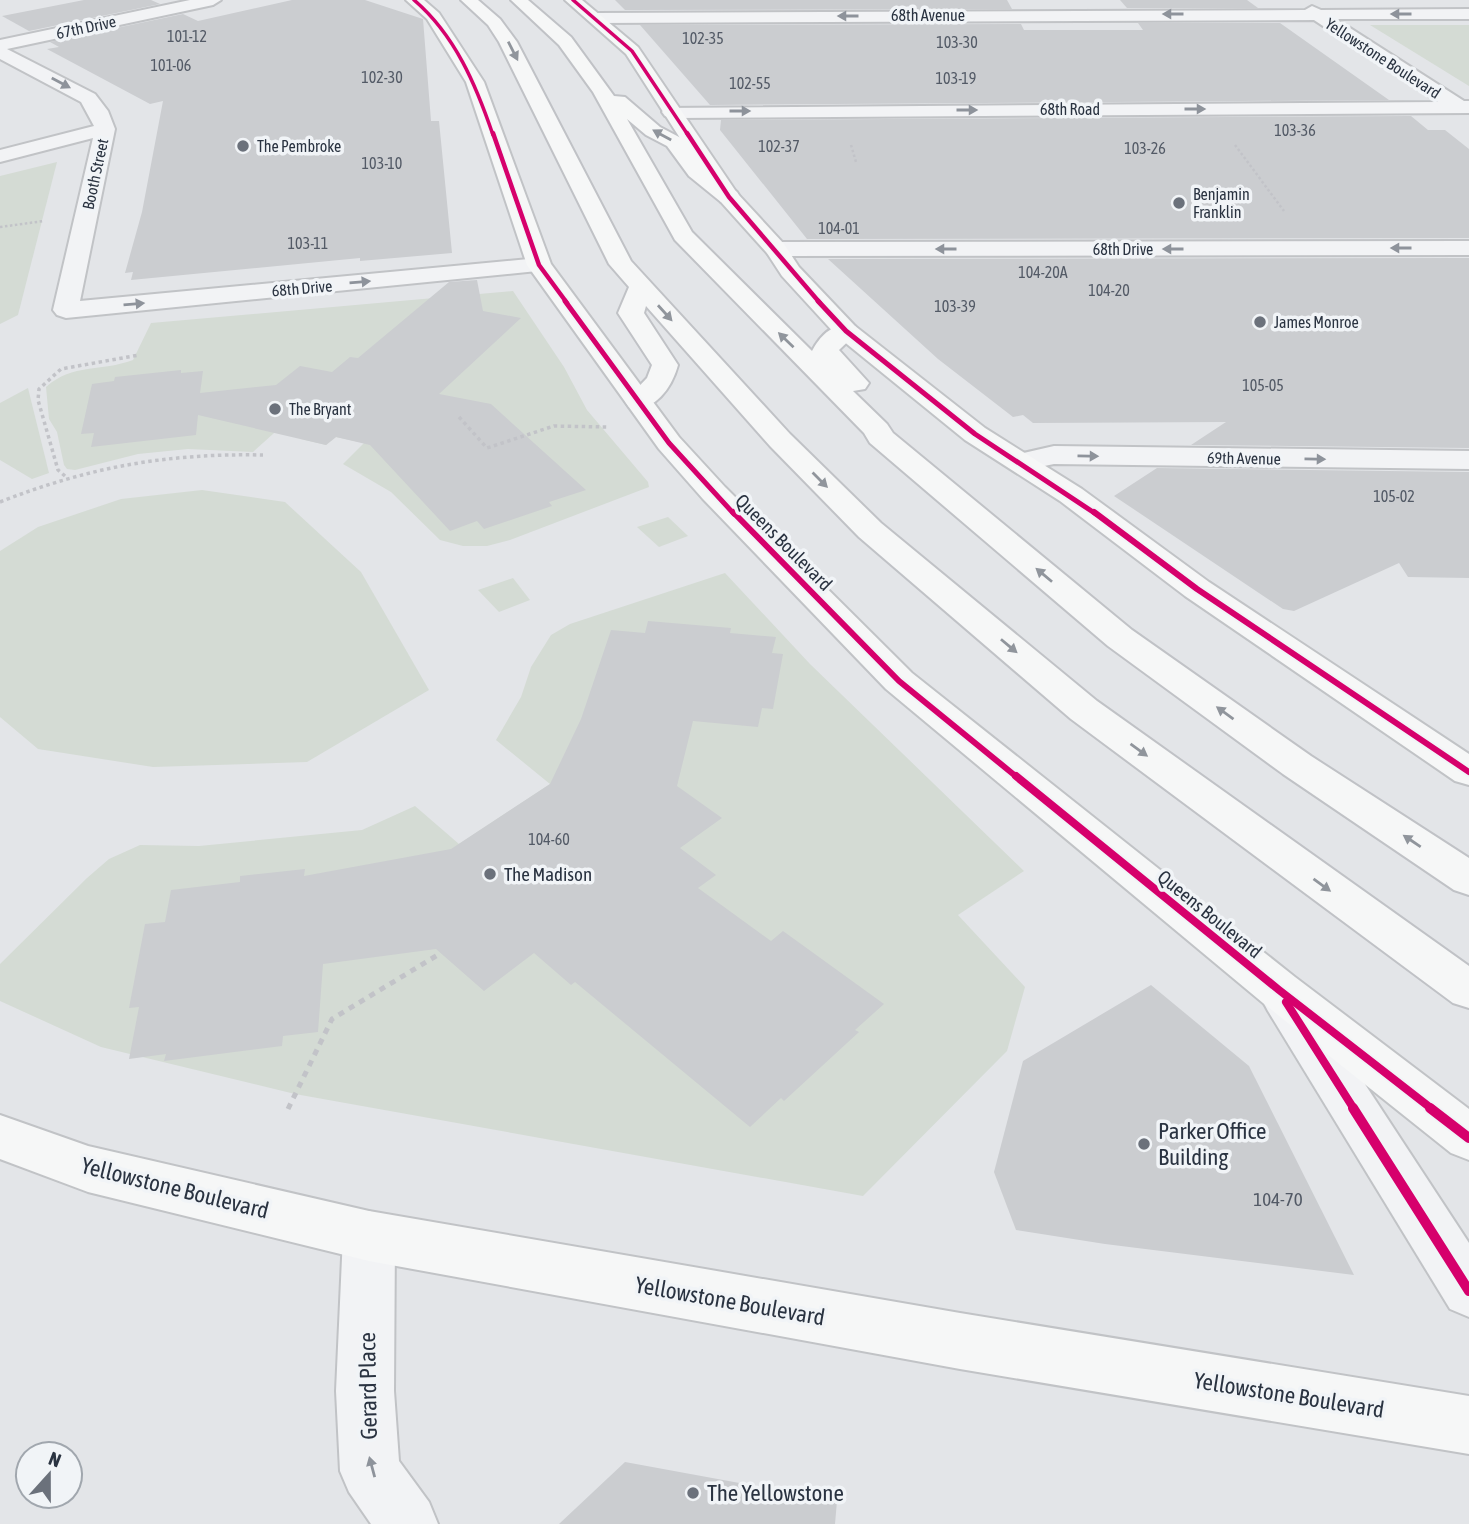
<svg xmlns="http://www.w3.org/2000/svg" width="1469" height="1524" viewBox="0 0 1469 1524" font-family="'Asap Condensed',sans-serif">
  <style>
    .green { fill: #d4dbd4 }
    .building { fill: #cbcdd0 }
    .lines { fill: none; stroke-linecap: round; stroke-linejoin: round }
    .street-casing { stroke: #c1c3c6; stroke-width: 4 }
    .secondary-casing { stroke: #c1c3c6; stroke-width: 4 }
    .primary-casing { stroke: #c0c2c6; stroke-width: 4 }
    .path-far2 { stroke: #c2c3c8; stroke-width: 2.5; stroke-dasharray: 2.5 2.5; stroke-linecap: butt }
    .path-far1 { stroke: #c2c3c8; stroke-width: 3.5; stroke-dasharray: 3.5 3.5; stroke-linecap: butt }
    .path { stroke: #c2c3c8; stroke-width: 5; stroke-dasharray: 6 6; stroke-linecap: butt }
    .street { fill: #f2f3f5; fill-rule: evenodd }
    .secondary { fill: #f6f7f7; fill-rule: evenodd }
    .primary { fill: #f6f7f7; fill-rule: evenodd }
    .cycleway-far5-casing { stroke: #f1f4f7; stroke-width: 5 }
    .cycleway-far4-casing { stroke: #f1f4f7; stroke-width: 7 }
    .cycleway-far3-casing { stroke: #f1f4f7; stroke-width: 9 }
    .cycleway-far2-casing { stroke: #f1f4f7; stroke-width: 10 }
    .cycleway-far1-casing { stroke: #f1f4f7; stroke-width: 12 }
    .cycleway-casing { stroke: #f1f4f7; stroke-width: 14 }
    .cycleway-far5 { stroke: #d6006c; stroke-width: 3.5 }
    .cycleway-far4 { stroke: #d6006c; stroke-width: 4.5 }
    .cycleway-far3 { stroke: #d6006c; stroke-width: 5 }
    .cycleway-far2 { stroke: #d6006c; stroke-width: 6 }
    .cycleway-far1 { stroke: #d6006c; stroke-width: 8 }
    .cycleway { stroke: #d6006c; stroke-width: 10 }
    .oneway { fill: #8e939b }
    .oneway2 { fill: #90959c }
    .poi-dot { fill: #6b717b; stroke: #f1f4f7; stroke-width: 2.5 }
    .labels { text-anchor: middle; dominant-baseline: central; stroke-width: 7; stroke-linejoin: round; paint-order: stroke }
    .far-street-label { font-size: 16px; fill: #2a3341; stroke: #f1f4f7 }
    .number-label { font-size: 16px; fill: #535a66 }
    .far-poi-label { font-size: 16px; fill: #2a3341; stroke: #f1f4f7; text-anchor: start }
    .street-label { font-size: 19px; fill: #2a3341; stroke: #f1f4f7 }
    .poi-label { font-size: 19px; fill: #2a3341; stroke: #f1f4f7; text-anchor: start }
    .near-number-label { font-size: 19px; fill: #535a66 }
    .near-poi-label { font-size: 23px; fill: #2a3341; stroke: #f1f4f7; text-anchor: start }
    .near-street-label { font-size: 23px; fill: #2a3341; stroke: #f1f4f7 }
  </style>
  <rect width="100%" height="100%" fill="#e3e5e8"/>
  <g class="green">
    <path d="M1370 25H1469V86Z"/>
    <path d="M57 162 18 315 0 324V176Z"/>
    <path d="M513 291 564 367 587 410 648 482 649 487 510 540 487 546H463L440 540 391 492 343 464 364 443 336 437 326 445 301 439 311 432 283 425 253 452 188 449 138 454 75 470 67 469 64 465 57 432 49 419 46 387C73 363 101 372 133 360L151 323Z"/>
    <path d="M28 388 49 473 32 479 0 460V403Z"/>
    <path d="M202 490 285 502 361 572 429 690 307 762 153 767 38 749 0 717V551L38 527 121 499Z"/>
    <path d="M668 517 688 536 659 547 637 527Z"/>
    <path d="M725 573 810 664 1024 871 958 915 1025 987 1007 1051 863 1196 295 1094 101 1047 0 1001V964L87 878 109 859 140 845 199 846 362 830 415 806 459 844 550 784 496 740 521 697 531 667 551 635 570 624Z"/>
    <path d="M513 578 530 600 499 612 478 590Z"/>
  </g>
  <g class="building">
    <path d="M84 0H151L160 4 29 31 2 16Z"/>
    <path d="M292 0H365L423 19 431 121H439L452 253 360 261V258L131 280 133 272 125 273 142 212 163 101 150 104 47 49 59 47 50 42 183 14 198 21Z"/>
    <path d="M615 0H1007L1012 9 625 10Z"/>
    <path d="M1120 0H1247L1258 8H1127Z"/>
    <path d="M1138 23H1280L1389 100 710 105 640 25 1021 24 1024 30H1143Z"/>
    <path d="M1411 116 1428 130H1445L1469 149V238L807 239 720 130 721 120Z"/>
    <path d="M1469 258V448L1191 445 1226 422 1033 423 1023 415 1013 417 938 359 828 259Z"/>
    <path d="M477 280 483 311 521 318 439 394 491 404 586 490 549 502 552 506 484 529 477 521 450 531 370 445 336 437 326 445 198 415 196 435 91 447 94 433 81 434 92 384 114 381 115 377 181 370V373L203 371 200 393 276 385 300 366 332 372 350 357 358 358 449 282Z"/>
    <path d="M1157 468 1469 472V578L1408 577 1399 563 1294 611 1283 609 1114 496Z"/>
    <path d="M648 621 731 628 730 633 776 637 772 653 783 654 773 709 762 708 758 727 693 721 677 786 722 818 680 848 716 875 698 888 771 941 783 931 884 1004 855 1030 859 1032 784 1101 781 1098 750 1127 575 982 571 985 534 953 484 991 436 949 323 964 318 1032 283 1036 282 1046 164 1061 166 1054 129 1059 139 1007 129 1008 145 924 165 922 171 890 240 882V876L305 869 304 876 451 849 550 784 581 719 611 630 645 633Z"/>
    <path d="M1151 985 1249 1066 1354 1275 1105 1244 1016 1230 994 1172 1023 1061Z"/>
    <path d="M625 1462 837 1501 835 1524H559Z"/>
  </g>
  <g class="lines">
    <defs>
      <g id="street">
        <path d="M190 0H221L213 5 7 49 95 94 108 111 115 129 80 301 539 258 547 260 551 265 547 270 66 318 57 315 53 310 93 138 0 162V150L94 126 81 102 0 59V40Z"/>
        <path d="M1312 6 1321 10 1469 9V19H1336L1464 101H1469V113L672 118 665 116 662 112 665 108 1438 102 1314 20 598 23 590 18 598 13 1305 10Z"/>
        <path d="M1469 241V255L776 256 768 254 764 249 768 244 776 242Z"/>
        <path d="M1054 446 1469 451V469L1054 464 1020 471 1010 468 1005 462 1010 456Z"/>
        <path d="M1284 980 1300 985 1469 1243V1317L1450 1309 1268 1011 1261 998 1268 985Z"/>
        <path d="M369 1211 388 1219 395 1236 394 1391 399 1461 429 1502 438 1524H371L349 1492 340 1471 336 1391 343 1236 350 1219Z"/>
      </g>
      <g id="secondary">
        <path d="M406 0H424L439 13 484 82 551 264 679 437 725 487 912 673 1295 977 1469 1109V1160L1451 1153 1263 1003 886 689 703 499 659 449 527 265 466 82 427 19Z"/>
        <path d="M565 0H582L638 47 737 193 784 244 799 267 855 326 985 428 1082 489 1209 582 1469 754V785L1455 781 1185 596 1060 501 965 440 837 336 782 276 767 253 721 202 626 54Z"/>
        <path d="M0 1115 88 1146 369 1211 960 1313 1469 1396V1454L960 1369 369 1261 88 1192 0 1159Z"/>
      </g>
      <g id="primary">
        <path d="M461 0H478L500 19 517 42 631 261 790 434 881 523 1097 701 1469 966V1008L1453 1003 1071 719 859 537 770 446 646 306 644 313 678 365C672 387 655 413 629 407L625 401 647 378 652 365 618 313 629 287 609 264 499 42 488 25Z"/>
        <path d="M511 0H528L571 37 614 96 625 97 660 127 681 138 703 168 737 192 740 197 737 202H721L689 176 667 146 646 135 627 119 692 232 812 351C821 334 835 321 855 326L859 331 839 350 869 383 865 389 853 391 887 424 893 433 1132 630 1311 756 1469 858V895L1454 890 1283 774 1108 646 870 443 864 433 675 240 593 92 559 45Z"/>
      </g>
    </defs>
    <use href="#street" class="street-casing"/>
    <use href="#secondary" class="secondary-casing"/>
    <use href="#primary" class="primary-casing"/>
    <g class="path-far2">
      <path d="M851 145 856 162"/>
      <path d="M1235 145 1284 211"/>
      <path d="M0 227 44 221"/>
    </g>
    <g class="path-far1">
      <path d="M459 417 487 448 554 426 607 427"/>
      <path d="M65 476 58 470 38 400 39 389 61 369 139 355"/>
      <path d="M0 502C89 467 168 453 263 455"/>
    </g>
    <path class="path" d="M288 1109 332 1019 441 953"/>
    <use href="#street" class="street"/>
    <use href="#secondary" class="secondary"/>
    <use href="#primary" class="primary"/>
    <defs>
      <g id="cycleway-far5">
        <path d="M414 0C455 35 476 85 493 135"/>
        <path d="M573 0 632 51 688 135"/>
      </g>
      <g id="cycleway-far4">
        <path d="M493 133 539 265 567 303"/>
        <path d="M687 133 729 197 820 303"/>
      </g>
      <g id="cycleway-far3">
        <path d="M565 301 669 443 734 514"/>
        <path d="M818 301 846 331 975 434 1096 514"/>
      </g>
      <g id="cycleway-far2">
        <path d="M733 512 899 681 1018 778"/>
        <path d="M1094 512 1197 589 1469 772"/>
      </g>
      <g id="cycleway-far1">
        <path d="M1016 776 1279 990 1432 1109"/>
        <path d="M1286 1002 1354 1109"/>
      </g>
      <g id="cycleway">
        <path d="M1353 1108 1469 1291"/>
        <path d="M1430 1108 1469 1138"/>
      </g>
    </defs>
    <use href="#cycleway-far5" class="cycleway-far5-casing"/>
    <use href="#cycleway-far4" class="cycleway-far4-casing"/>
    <use href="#cycleway-far3" class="cycleway-far3-casing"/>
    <use href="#cycleway-far2" class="cycleway-far2-casing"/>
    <use href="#cycleway-far1" class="cycleway-far1-casing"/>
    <use href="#cycleway" class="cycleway-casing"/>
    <use href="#cycleway-far5" class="cycleway-far5"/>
    <use href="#cycleway-far4" class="cycleway-far4"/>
    <use href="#cycleway-far3" class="cycleway-far3"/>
    <use href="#cycleway-far2" class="cycleway-far2"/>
    <use href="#cycleway-far1" class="cycleway-far1"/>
    <use href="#cycleway" class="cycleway"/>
  </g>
  <defs><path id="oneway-solid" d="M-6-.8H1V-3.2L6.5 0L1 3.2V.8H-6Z" transform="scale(1.75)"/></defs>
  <g class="oneway">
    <use href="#oneway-solid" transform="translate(1173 14) rotate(180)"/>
    <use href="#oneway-solid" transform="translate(1401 14) rotate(-180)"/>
    <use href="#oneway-solid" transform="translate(848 16) rotate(180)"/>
    <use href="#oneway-solid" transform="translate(61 83) rotate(28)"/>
    <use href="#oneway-solid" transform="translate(1195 109)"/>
    <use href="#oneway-solid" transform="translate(967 110)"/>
    <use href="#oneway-solid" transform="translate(740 111)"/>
    <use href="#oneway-solid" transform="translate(1401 248) rotate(180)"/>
    <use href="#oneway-solid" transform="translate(946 249) rotate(180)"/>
    <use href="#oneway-solid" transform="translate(1173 249) rotate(180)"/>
    <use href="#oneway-solid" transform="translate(360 282) rotate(-5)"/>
    <use href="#oneway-solid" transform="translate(134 304) rotate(-5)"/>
    <use href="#oneway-solid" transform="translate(1088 456) rotate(1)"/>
    <use href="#oneway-solid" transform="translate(1315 459) rotate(1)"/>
    <use href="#oneway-solid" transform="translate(372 1467) rotate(-105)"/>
  </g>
  <g class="oneway2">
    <use href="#oneway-solid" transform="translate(513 51) rotate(63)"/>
    <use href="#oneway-solid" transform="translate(662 135) rotate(-151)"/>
    <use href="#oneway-solid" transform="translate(665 313) rotate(48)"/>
    <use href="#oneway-solid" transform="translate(786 340) rotate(-136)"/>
    <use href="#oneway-solid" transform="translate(820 480) rotate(45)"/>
    <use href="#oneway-solid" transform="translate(1044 575) rotate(-140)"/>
    <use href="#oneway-solid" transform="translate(1009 646) rotate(40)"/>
    <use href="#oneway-solid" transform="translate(1225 713) rotate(-144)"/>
    <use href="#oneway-solid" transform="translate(1139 750) rotate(36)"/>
    <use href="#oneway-solid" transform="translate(1412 841) rotate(-146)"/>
    <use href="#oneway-solid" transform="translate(1322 885) rotate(36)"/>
  </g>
  <g class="poi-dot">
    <circle cx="243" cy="146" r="7"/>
    <circle cx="1179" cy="203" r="7"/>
    <circle cx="1260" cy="322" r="7"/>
    <circle cx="275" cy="409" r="7"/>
    <circle cx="490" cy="874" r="7"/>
    <circle cx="1144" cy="1144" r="7"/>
    <circle cx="693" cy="1493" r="7"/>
  </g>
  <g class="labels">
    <g class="far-street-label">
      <text x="928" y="15">68th Avenue</text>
      <text transform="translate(86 27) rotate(-12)">67th Drive</text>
      <text transform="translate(1383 58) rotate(33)">Yellowstone Boulevard</text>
      <text x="1070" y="109">68th Road</text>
      <text transform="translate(95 174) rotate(-78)">Booth Street</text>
      <text x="1123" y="249">68th Drive</text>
      <text transform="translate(302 288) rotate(-5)">68th Drive</text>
      <text transform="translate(1244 458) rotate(1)">69th Avenue</text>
    </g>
    <g class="number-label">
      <text x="187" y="36">101-12</text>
      <text x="703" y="38">102-35</text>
      <text x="957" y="42">103-30</text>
      <text x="171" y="65">101-06</text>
      <text x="382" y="77">102-30</text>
      <text x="956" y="78">103-19</text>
      <text x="750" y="83">102-55</text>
      <text x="1295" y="130">103-36</text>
      <text x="779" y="146">102-37</text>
      <text x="1145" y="148">103-26</text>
      <text x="382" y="163">103-10</text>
      <text x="839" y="228">104-01</text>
      <text x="308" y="243">103-11</text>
      <text x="1043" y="272">104-20A</text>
      <text x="1109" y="290">104-20</text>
      <text x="955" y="306">103-39</text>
      <text x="1263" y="385">105-05</text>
      <text x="1394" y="496">105-02</text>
      <text x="549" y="839">104-60</text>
    </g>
    <g class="far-poi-label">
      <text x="257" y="146">The Pembroke</text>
      <text x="1193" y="194">Benjamin<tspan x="1193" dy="18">Franklin</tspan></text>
      <text x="1274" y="322">James Monroe</text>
      <text x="289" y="409">The Bryant</text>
    </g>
    <g class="street-label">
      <text transform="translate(784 542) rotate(45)">Queens Boulevard</text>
      <text transform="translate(1210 914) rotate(39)">Queens Boulevard</text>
    </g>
    <g class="poi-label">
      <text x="504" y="874">The Madison</text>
    </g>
    <g class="near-number-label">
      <text x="1278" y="1199">104-70</text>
    </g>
    <g class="near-poi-label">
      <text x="1158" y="1131">Parker Office<tspan x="1158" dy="26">Building</tspan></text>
      <text x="707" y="1493">The Yellowstone</text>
    </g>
    <g class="near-street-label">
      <text transform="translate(175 1188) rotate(14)">Yellowstone Boulevard</text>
      <text transform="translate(730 1301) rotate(10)">Yellowstone Boulevard</text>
      <text transform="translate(368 1386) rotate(-91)">Gerard Place</text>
      <text transform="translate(1289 1395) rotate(9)">Yellowstone Boulevard</text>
    </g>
  </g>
  <g transform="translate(49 1475) rotate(21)"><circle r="33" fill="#f1f4f7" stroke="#a1a7ae" stroke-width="2"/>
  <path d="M0-5L12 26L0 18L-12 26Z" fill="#6b717b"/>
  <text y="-10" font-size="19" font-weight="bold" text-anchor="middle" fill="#2a3341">N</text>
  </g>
</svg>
